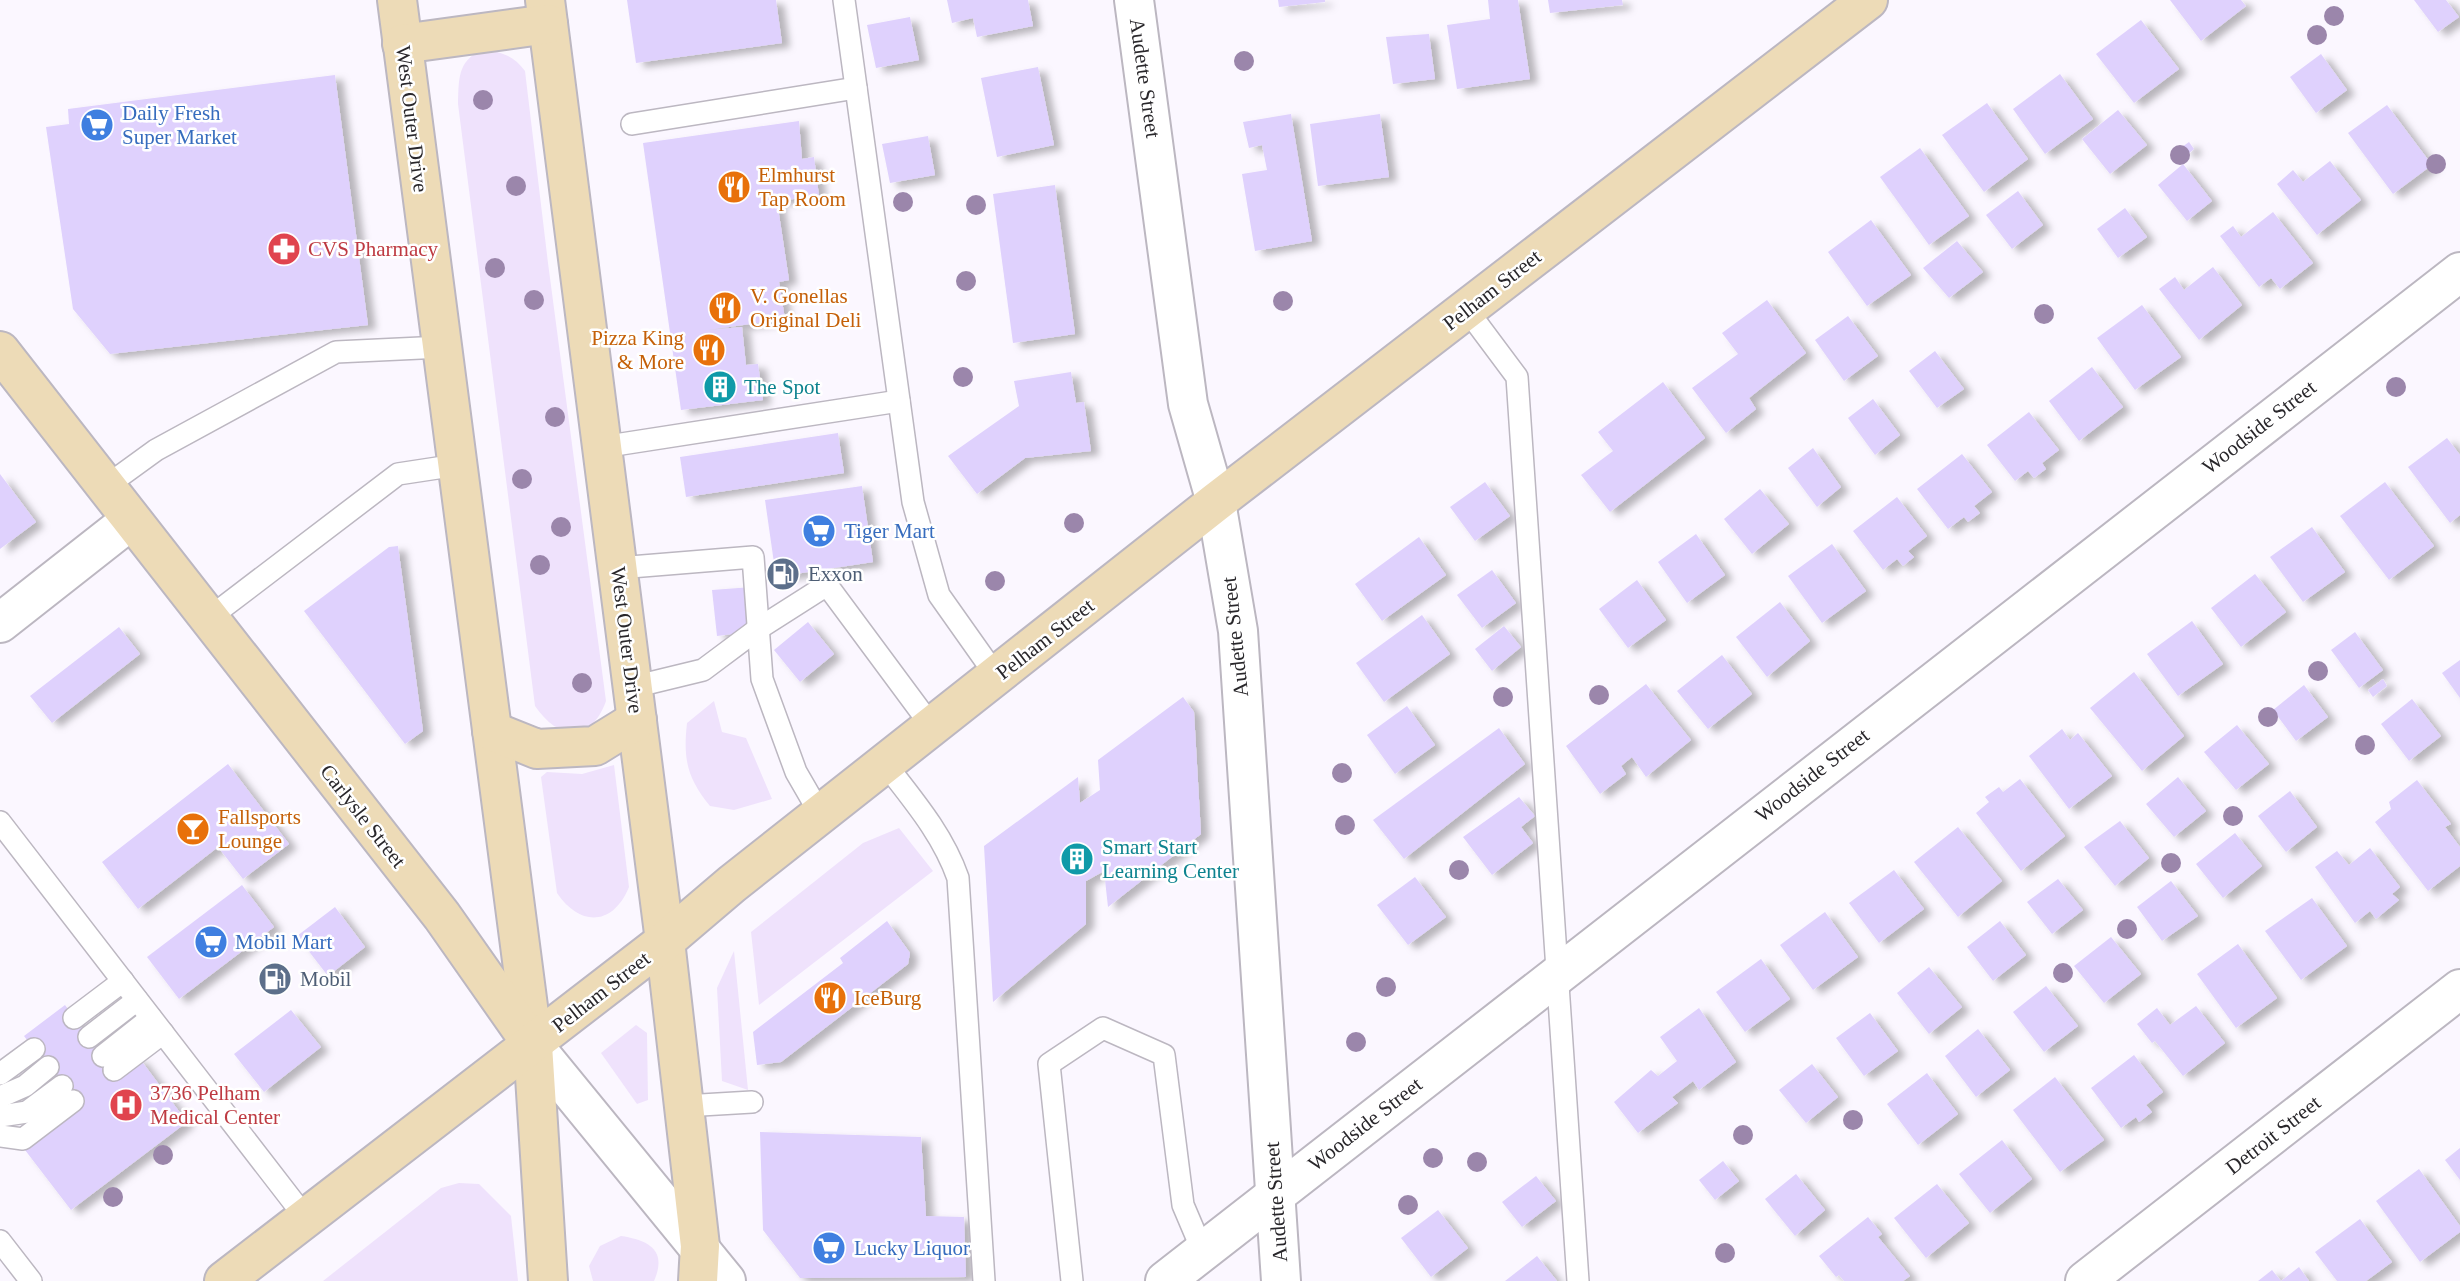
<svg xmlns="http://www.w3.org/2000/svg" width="2460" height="1281" viewBox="0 0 2460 1281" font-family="Georgia,serif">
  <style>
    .green { fill: #efe2fc }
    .building { fill: #dfd1fd; filter: url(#shadow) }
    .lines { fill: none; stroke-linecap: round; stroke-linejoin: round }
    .lane-casing { stroke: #bcb7c1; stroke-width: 24 }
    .street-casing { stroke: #bcb7c1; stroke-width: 42 }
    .secondary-casing { stroke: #bcb7c1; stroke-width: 42 }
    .lane { stroke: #fff; stroke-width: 21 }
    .street { stroke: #fff; stroke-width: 38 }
    .secondary { stroke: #eddbb7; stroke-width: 38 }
    .tree { fill: #9b86ab }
    .labels { text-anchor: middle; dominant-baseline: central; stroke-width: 5; stroke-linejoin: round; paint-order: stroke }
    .street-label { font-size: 21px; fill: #29272b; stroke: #fff }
    .shop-label { font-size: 21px; fill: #366cbe; stroke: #fff; text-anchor: start }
    .food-label { font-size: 21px; fill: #c56008; stroke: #fff; text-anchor: start }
    .health-label { font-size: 21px; fill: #be3a42; stroke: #fff; text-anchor: start }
    .culture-label { font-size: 21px; fill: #0d838f; stroke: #fff; text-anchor: start }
    .service-label { font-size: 21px; fill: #4e5e75; stroke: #fff; text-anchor: start }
  </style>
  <defs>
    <filter id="shadow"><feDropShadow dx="8" dy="4.5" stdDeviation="3.5" flood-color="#0004"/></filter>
  </defs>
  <rect width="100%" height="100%" fill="#fbf7ff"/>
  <g class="green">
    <path d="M481 50C501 51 514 56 525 71L548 263 606 701C591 743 559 741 535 706L458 104C459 80 457 62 481 50Z"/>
    <path d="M714 701 722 732 746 738 772 799 734 810 710 806C687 778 683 759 687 723Z"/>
    <path d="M614 765 629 887C613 926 580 927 557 893L541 777 547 772 582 774Z"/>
    <path d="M899 828 933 871 759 1005 751 932 863 843Z"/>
    <path d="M734 951 748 1090 722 1081 717 988Z"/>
    <path d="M636 1025 647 1033 648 1100 637 1104 601 1053Z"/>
    <path d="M459 1183 479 1184 511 1216 518 1281H323L441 1188Z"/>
    <path d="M621 1236C647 1240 668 1249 654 1281H593L589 1266 600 1246Z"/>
  </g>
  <g class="building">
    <path d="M627 0H776L782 43 636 63Z"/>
    <path d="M947 0H1028L1033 26 977 37 973 18 952 23Z"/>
    <path d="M1278 0H1325V2L1279 7Z"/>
    <path d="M1488 0H1518L1530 79 1457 89 1447 25 1490 19Z"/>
    <path d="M1548 0H1622L1623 5 1550 13Z"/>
    <path d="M2170 0H2241L2246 6 2201 41Z"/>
    <path d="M2414 0H2446L2459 17 2438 32Z"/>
    <path d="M910 17 919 60 876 68 867 25Z"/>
    <path d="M2141 20 2179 69 2134 103 2096 54Z"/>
    <path d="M1429 34 1435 79 1393 84 1386 37Z"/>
    <path d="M2321 54 2347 90 2316 113 2290 77Z"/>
    <path d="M1038 67 1054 145 997 157 981 78Z"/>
    <path d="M2060 74 2093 119 2045 154 2013 109Z"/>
    <path d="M335 75 368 325 110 354 73 309 46 127 69 124 68 109Z"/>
    <path d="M1987 103 2028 159 1984 192 1942 135Z"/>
    <path d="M2387 105 2432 165 2393 194 2348 133Z"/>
    <path d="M2118 110 2147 145 2110 174 2082 139Z"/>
    <path d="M1291 114 1312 241 1255 251 1242 174 1267 170 1262 145 1249 148 1243 122Z"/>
    <path d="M1380 114 1389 177 1318 186 1310 124Z"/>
    <path d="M799 121 802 159 814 157 819 196 777 201 789 280 779 282 785 319 708 330 742 327 746 365 758 364 763 400 681 410 643 143Z"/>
    <path d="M928 136 935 175 890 183 882 144Z"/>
    <path d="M2189 142 2194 149 2188 154 2182 147Z"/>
    <path d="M1920 148 1969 216 1929 245 1880 177Z"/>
    <path d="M2330 161 2361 200 2317 235 2277 184 2293 170 2303 182Z"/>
    <path d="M2183 164 2212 201 2187 221 2158 185Z"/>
    <path d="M1055 185 1075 334 1013 343 993 194Z"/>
    <path d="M2018 191 2043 225 2012 249 1986 215Z"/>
    <path d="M2125 208 2147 237 2118 258 2097 229Z"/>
    <path d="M2273 212 2313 263 2280 289 2271 278 2259 287 2220 236 2233 226 2241 237Z"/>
    <path d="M1871 220 1911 275 1867 306 1828 252Z"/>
    <path d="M1957 241 1983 272 1949 298 1923 268Z"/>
    <path d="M2213 267 2242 305 2199 340 2159 289 2175 277 2184 290Z"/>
    <path d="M1767 300 1806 353 1749 398 1756 409 1726 433 1692 388 1738 354 1722 333Z"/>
    <path d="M2142 305 2181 357 2135 390 2097 338Z"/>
    <path d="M1848 316 1878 356 1844 381 1815 340Z"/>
    <path d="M1935 351 1964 389 1937 408 1909 371Z"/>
    <path d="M2092 367 2123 407 2079 441 2049 401Z"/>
    <path d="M1071 372 1076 403 1084 402 1091 451 1025 458 977 494 948 456 1019 406 1014 381Z"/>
    <path d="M1663 382 1705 438 1610 512 1581 475 1613 451 1598 432Z"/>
    <path d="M1873 399 1900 435 1875 455 1848 418Z"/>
    <path d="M2029 412 2059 450 2042 463 2046 469 2034 478 2028 471 2015 481 1987 445Z"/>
    <path d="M838 433 844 473 686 497 680 457Z"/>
    <path d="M2447 438 2460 455V515L2450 523 2408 467Z"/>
    <path d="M1813 448 1841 487 1817 507 1788 468Z"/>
    <path d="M1962 454 1992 492 1974 506 1980 513 1968 522 1964 517 1948 529 1917 489Z"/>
    <path d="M0 474 36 522 0 549Z"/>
    <path d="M1485 482 1510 516 1475 541 1450 507Z"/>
    <path d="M2385 482 2434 546 2389 580 2340 516Z"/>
    <path d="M862 486 873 562 776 577 765 500Z"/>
    <path d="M1760 489 1789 524 1752 554 1724 519Z"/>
    <path d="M1897 497 1927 536 1908 551 1914 557 1903 566 1897 559 1883 570 1853 531Z"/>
    <path d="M2312 527 2345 572 2303 602 2270 557Z"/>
    <path d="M1696 534 1725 575 1687 603 1658 562Z"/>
    <path d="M1419 537 1446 575 1382 621 1355 584Z"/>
    <path d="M1832 544 1866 591 1822 623 1788 576Z"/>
    <path d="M398 546 423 731 405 744 304 611 389 547Z"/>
    <path d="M1492 570 1516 603 1482 628 1457 595Z"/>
    <path d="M2255 574 2286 612 2241 647 2211 608Z"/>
    <path d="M1637 580 1666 620 1628 648 1599 609Z"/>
    <path d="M752 587 757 631 717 636 712 590Z"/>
    <path d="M1780 602 1810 641 1767 677 1736 637Z"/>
    <path d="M1422 615 1450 654 1384 702 1356 663Z"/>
    <path d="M2192 621 2223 664 2178 696 2147 654Z"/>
    <path d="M808 622 834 654 800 682 774 650Z"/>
    <path d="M1504 626 1521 647 1492 671 1475 649Z"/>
    <path d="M119 627 140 654 52 723 30 696Z"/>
    <path d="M2355 632 2383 670 2359 688 2331 650Z"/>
    <path d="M1722 655 1752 694 1708 729 1677 691Z"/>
    <path d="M2460 660V698L2442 673Z"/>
    <path d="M2134 672 2184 736 2142 771 2090 708Z"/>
    <path d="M2383 679 2387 686 2373 697 2368 690Z"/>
    <path d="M1646 684 1691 740 1646 777 1632 757 1621 766 1626 774 1600 794 1566 746Z"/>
    <path d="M2304 685 2328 717 2296 741 2273 710Z"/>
    <path d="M1183 697 1194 712 1201 834 1108 907 1104 871 1086 881V924L993 1002 984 846 1078 777 1080 803 1100 790 1098 760Z"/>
    <path d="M2412 699 2441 736 2409 761 2381 724Z"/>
    <path d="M1407 706 1435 745 1395 774 1367 735Z"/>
    <path d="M2237 725 2269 764 2236 790 2204 752Z"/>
    <path d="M1499 728 1525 764 1404 859 1373 820Z"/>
    <path d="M2062 729 2070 740 2078 733 2112 776 2069 809 2029 756Z"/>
    <path d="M228 764 289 844 243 879 218 847 138 909 102 862Z"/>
    <path d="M2178 777 2206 811 2174 837 2146 804Z"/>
    <path d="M2020 779 2065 836 2021 871 1976 813 1989 802 1985 797 1999 787 2003 792Z"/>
    <path d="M2417 780 2451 824 2445 827 2460 847V866L2428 891 2375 822 2391 809 2389 802Z"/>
    <path d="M2290 791 2317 827 2286 852 2258 816Z"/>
    <path d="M1519 797 1535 816 1521 827 1533 843 1492 875 1463 837Z"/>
    <path d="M2120 821 2149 858 2115 886 2084 847Z"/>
    <path d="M1958 827 2002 881 1958 917 1914 862Z"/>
    <path d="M2235 833 2262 866 2223 898 2196 864Z"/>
    <path d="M2370 848 2400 887 2392 894 2399 900 2376 919 2370 911 2355 923 2315 867 2337 851 2349 865Z"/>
    <path d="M1894 870 1924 909 1879 943 1849 903Z"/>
    <path d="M1415 877 1446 917 1408 945 1377 905Z"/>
    <path d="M2058 879 2083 910 2052 934 2027 902Z"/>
    <path d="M2171 881 2198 916 2162 941 2137 907Z"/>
    <path d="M242 885 274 927 179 999 147 957Z"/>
    <path d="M2312 898 2347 946 2301 980 2265 931Z"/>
    <path d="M335 907 365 947 328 976 297 936Z"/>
    <path d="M1825 912 1858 957 1813 990 1780 945Z"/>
    <path d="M887 921 910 953 908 964 781 1062 757 1065 753 1032 843 963 840 958Z"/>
    <path d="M2000 921 2026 955 1993 981 1967 947Z"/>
    <path d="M2111 937 2141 974 2104 1003 2074 966Z"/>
    <path d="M2238 944 2277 998 2236 1028 2197 974Z"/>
    <path d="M1761 959 1790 999 1745 1032 1716 992Z"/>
    <path d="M1929 967 1962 1007 1929 1034 1897 993Z"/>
    <path d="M2046 986 2078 1026 2044 1052 2013 1012Z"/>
    <path d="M65 1005 103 1056 140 1059 187 1122 71 1210 25 1150 79 1109 24 1036Z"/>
    <path d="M2196 1006 2225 1043 2183 1076 2155 1041 2152 1043 2137 1024 2157 1008 2170 1025Z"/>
    <path d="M1699 1008 1736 1062 1699 1090 1693 1081 1672 1097 1678 1103 1638 1133 1614 1102 1651 1070 1658 1076 1677 1061 1660 1037Z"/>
    <path d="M291 1010 321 1047 264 1092 234 1054Z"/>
    <path d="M1870 1013 1898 1051 1864 1076 1836 1038Z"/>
    <path d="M1978 1029 2010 1070 1976 1097 1945 1056Z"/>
    <path d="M2134 1055 2163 1092 2146 1105 2152 1112 2139 1122 2136 1117 2121 1128 2091 1088Z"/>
    <path d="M1812 1064 1838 1097 1806 1123 1779 1090Z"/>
    <path d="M1927 1073 1958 1114 1918 1145 1887 1104Z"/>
    <path d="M2055 1077 2104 1140 2060 1172 2013 1110Z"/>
    <path d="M760 1132 921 1137 926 1216 964 1217 966 1277 800 1278 763 1230Z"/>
    <path d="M2002 1140 2032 1179 1990 1213 1959 1174Z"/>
    <path d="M2460 1148V1180L2445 1160Z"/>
    <path d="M1723 1161 1739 1181 1715 1200 1699 1180Z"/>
    <path d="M2419 1169 2460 1226V1232L2420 1262 2376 1201Z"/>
    <path d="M1796 1174 1825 1210 1795 1236 1765 1199Z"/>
    <path d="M1536 1176 1556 1201 1522 1227 1502 1202Z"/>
    <path d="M1937 1184 1969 1223 1926 1258 1894 1218Z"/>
    <path d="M1438 1210 1468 1248 1431 1277 1401 1238Z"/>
    <path d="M1868 1217 1882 1234 1878 1237 1910 1276 1903 1281H1844L1839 1275 1836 1277 1819 1256Z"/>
    <path d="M2360 1219 2392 1262 2366 1281H2337L2315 1252Z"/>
    <path d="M1537 1256 1557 1281H1505Z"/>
    <path d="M2299 1267 2309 1281H2258L2272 1270 2281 1281Z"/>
  </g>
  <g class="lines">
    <defs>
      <g id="lane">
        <path d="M844 0 913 502 939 595 997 677"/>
        <path d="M632 124 856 88"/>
        <path d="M1467 310 1517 377 1578 1281"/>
        <path d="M602 447 899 401"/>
        <path d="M105 487 156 450 336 352 442 347"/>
        <path d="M618 568 753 557 762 679 796 772 822 817"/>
        <path d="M209 618 398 474 457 465"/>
        <path d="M633 687 703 670 758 629 827 585 933 728"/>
        <path d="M886 765C914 801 943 835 958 878L984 1281"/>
        <path d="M0 822 305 1217"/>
        <path d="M74 1018 123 981"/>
        <path d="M89 1037 137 1000"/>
        <path d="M103 1056 151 1018"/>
        <path d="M114 1070 163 1033"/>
        <path d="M0 1074 34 1049"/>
        <path d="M0 1097 25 1086 48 1067"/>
        <path d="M684 1106 752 1102"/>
        <path d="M0 1116 27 1112 62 1086"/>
        <path d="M0 1136 23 1139 73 1101"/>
        <path d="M0 1241 31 1281"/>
        <path d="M1072 1281 1049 1064 1103 1028 1164 1055 1183 1205 1203 1252"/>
      </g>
      <g id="street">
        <path d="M1134 0 1188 404 1216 502 1238 631 1281 1281"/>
        <path d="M0 623 131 520"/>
        <path d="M533 1045 726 1281"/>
        <path d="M1165 1281 2460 272"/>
        <path d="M2085 1281 2460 989"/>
      </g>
      <g id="secondary">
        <path d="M397 0 533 1045 548 1281"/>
        <path d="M545 0 665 941 700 1246 698 1281"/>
        <path d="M402 44 548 24"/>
        <path d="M0 351 442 916 529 1040"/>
        <path d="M492 731 537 749 595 746 637 720"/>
        <path d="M224 1281 665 941 732 884 1216 502 1868 0"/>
      </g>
    </defs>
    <use href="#lane" class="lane-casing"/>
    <use href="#street" class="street-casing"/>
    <use href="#secondary" class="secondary-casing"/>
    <use href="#lane" class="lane"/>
    <use href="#street" class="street"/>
    <use href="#secondary" class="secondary"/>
  </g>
  <g class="tree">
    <circle cx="2334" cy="16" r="10"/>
    <circle cx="2317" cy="35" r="10"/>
    <circle cx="1244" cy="61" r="10"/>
    <circle cx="483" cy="100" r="10"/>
    <circle cx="2180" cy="155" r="10"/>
    <circle cx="2436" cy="164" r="10"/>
    <circle cx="516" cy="186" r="10"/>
    <circle cx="903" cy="202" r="10"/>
    <circle cx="976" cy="205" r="10"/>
    <circle cx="495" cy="268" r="10"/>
    <circle cx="966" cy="281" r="10"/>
    <circle cx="534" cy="300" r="10"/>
    <circle cx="1283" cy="301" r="10"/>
    <circle cx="2044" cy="314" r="10"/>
    <circle cx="963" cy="377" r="10"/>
    <circle cx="2396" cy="387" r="10"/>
    <circle cx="555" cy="417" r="10"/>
    <circle cx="522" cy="479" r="10"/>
    <circle cx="1074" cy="523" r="10"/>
    <circle cx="561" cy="527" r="10"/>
    <circle cx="540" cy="565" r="10"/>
    <circle cx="995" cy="581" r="10"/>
    <circle cx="2318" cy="671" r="10"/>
    <circle cx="582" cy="683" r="10"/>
    <circle cx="1599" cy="695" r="10"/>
    <circle cx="1503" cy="697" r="10"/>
    <circle cx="2268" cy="717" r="10"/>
    <circle cx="2365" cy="745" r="10"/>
    <circle cx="1342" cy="773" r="10"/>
    <circle cx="2233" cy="816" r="10"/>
    <circle cx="1345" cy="825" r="10"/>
    <circle cx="2171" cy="863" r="10"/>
    <circle cx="1459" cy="870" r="10"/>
    <circle cx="2127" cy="929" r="10"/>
    <circle cx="2063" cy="973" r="10"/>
    <circle cx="1386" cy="987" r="10"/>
    <circle cx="1356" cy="1042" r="10"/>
    <circle cx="1853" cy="1120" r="10"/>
    <circle cx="1743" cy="1135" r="10"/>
    <circle cx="163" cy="1155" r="10"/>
    <circle cx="1433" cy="1158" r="10"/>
    <circle cx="1477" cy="1162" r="10"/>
    <circle cx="113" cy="1197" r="10"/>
    <circle cx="1408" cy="1205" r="10"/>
    <circle cx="1725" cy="1253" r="10"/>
  </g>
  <defs>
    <symbol id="supermarket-disc" viewBox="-11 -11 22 22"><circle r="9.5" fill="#3f7fe0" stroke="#fff"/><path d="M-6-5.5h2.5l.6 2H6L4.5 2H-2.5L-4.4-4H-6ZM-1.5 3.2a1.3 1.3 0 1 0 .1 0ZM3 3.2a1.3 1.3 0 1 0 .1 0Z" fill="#fff"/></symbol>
    <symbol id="restaurant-disc" viewBox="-11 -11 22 22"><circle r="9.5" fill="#e8710a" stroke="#fff"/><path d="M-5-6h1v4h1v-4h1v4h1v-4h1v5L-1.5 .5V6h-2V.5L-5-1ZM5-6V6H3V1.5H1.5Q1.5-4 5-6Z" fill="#fff"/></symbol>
    <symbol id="pharmacy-disc" viewBox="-11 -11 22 22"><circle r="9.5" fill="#e0444e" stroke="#fff"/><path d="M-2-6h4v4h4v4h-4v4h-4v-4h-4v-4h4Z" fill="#fff"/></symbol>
    <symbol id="building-disc" viewBox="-11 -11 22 22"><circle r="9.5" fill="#0f9aa8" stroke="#fff"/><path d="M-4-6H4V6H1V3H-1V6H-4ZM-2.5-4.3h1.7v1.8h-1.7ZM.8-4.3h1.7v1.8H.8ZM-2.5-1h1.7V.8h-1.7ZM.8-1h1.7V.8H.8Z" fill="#fff"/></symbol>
    <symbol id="fuel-disc" viewBox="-11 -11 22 22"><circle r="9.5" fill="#5c6f8a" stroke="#fff"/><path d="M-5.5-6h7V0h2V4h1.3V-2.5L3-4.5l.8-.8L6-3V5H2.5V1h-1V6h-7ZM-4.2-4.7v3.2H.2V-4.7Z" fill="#fff"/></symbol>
    <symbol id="bar-disc" viewBox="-11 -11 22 22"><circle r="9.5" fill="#e8710a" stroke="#fff"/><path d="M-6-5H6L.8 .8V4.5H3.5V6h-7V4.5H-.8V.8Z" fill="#fff"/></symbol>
    <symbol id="hospital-disc" viewBox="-11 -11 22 22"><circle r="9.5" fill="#e0444e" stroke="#fff"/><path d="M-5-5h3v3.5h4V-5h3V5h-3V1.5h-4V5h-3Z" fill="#fff"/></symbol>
  </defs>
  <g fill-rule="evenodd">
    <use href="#supermarket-disc" x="78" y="106" width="38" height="38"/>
    <use href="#restaurant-disc" x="715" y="168" width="38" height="38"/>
    <use href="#pharmacy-disc" x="265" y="230" width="38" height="38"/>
    <use href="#restaurant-disc" x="706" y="289" width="38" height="38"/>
    <use href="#restaurant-disc" x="690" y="331" width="38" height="38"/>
    <use href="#building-disc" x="701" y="368" width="38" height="38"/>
    <use href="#supermarket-disc" x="800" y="512" width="38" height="38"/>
    <use href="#fuel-disc" x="764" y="555" width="38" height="38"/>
    <use href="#bar-disc" x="174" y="810" width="38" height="38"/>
    <use href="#building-disc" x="1058" y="840" width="38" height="38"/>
    <use href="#supermarket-disc" x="192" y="923" width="38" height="38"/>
    <use href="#fuel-disc" x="256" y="960" width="38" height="38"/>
    <use href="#restaurant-disc" x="811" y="979" width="38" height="38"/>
    <use href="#hospital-disc" x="107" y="1086" width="38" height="38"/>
    <use href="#supermarket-disc" x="810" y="1229" width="38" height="38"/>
  </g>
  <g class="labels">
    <g class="street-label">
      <text transform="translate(1145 78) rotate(82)">Audette Street</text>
      <text transform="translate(412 119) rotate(83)">West Outer Drive</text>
      <text transform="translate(1492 290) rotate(-38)">Pelham Street</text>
      <text transform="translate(2259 427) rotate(-38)">Woodside Street</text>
      <text transform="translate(1235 637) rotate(-96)">Audette Street</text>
      <text transform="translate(1045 639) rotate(-38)">Pelham Street</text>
      <text transform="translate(627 640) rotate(83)">West Outer Drive</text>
      <text transform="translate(1812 775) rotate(-38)">Woodside Street</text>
      <text transform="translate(363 816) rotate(52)">Carlysle Street</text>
      <text transform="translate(601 992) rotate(-38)">Pelham Street</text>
      <text transform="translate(1365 1124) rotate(-38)">Woodside Street</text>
      <text transform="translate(2273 1135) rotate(-38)">Detroit Street</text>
      <text transform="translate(1276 1202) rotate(-94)">Audette Street</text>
    </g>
    <g class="shop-label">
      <text x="122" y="113">Daily Fresh<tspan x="122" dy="24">Super Market</tspan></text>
      <text x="844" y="531">Tiger Mart</text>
      <text x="235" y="942">Mobil Mart</text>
      <text x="854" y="1248">Lucky Liquor</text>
    </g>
    <g class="food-label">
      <text x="758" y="175">Elmhurst<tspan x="758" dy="24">Tap Room</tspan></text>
      <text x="750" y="296">V. Gonellas<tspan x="750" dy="24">Original Deli</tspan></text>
      <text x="684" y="338" text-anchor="end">Pizza King<tspan x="684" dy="24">&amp; More</tspan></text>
      <text x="218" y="817">Fallsports<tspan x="218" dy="24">Lounge</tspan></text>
      <text x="854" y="998">IceBurg</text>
    </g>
    <g class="health-label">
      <text x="308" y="249">CVS Pharmacy</text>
      <text x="150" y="1093">3736 Pelham<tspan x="150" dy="24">Medical Center</tspan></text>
    </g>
    <g class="culture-label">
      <text x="744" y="387">The Spot</text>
      <text x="1102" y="847">Smart Start<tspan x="1102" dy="24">Learning Center</tspan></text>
    </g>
    <g class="service-label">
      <text x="808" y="574">Exxon</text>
      <text x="300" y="979">Mobil</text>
    </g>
  </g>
</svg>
